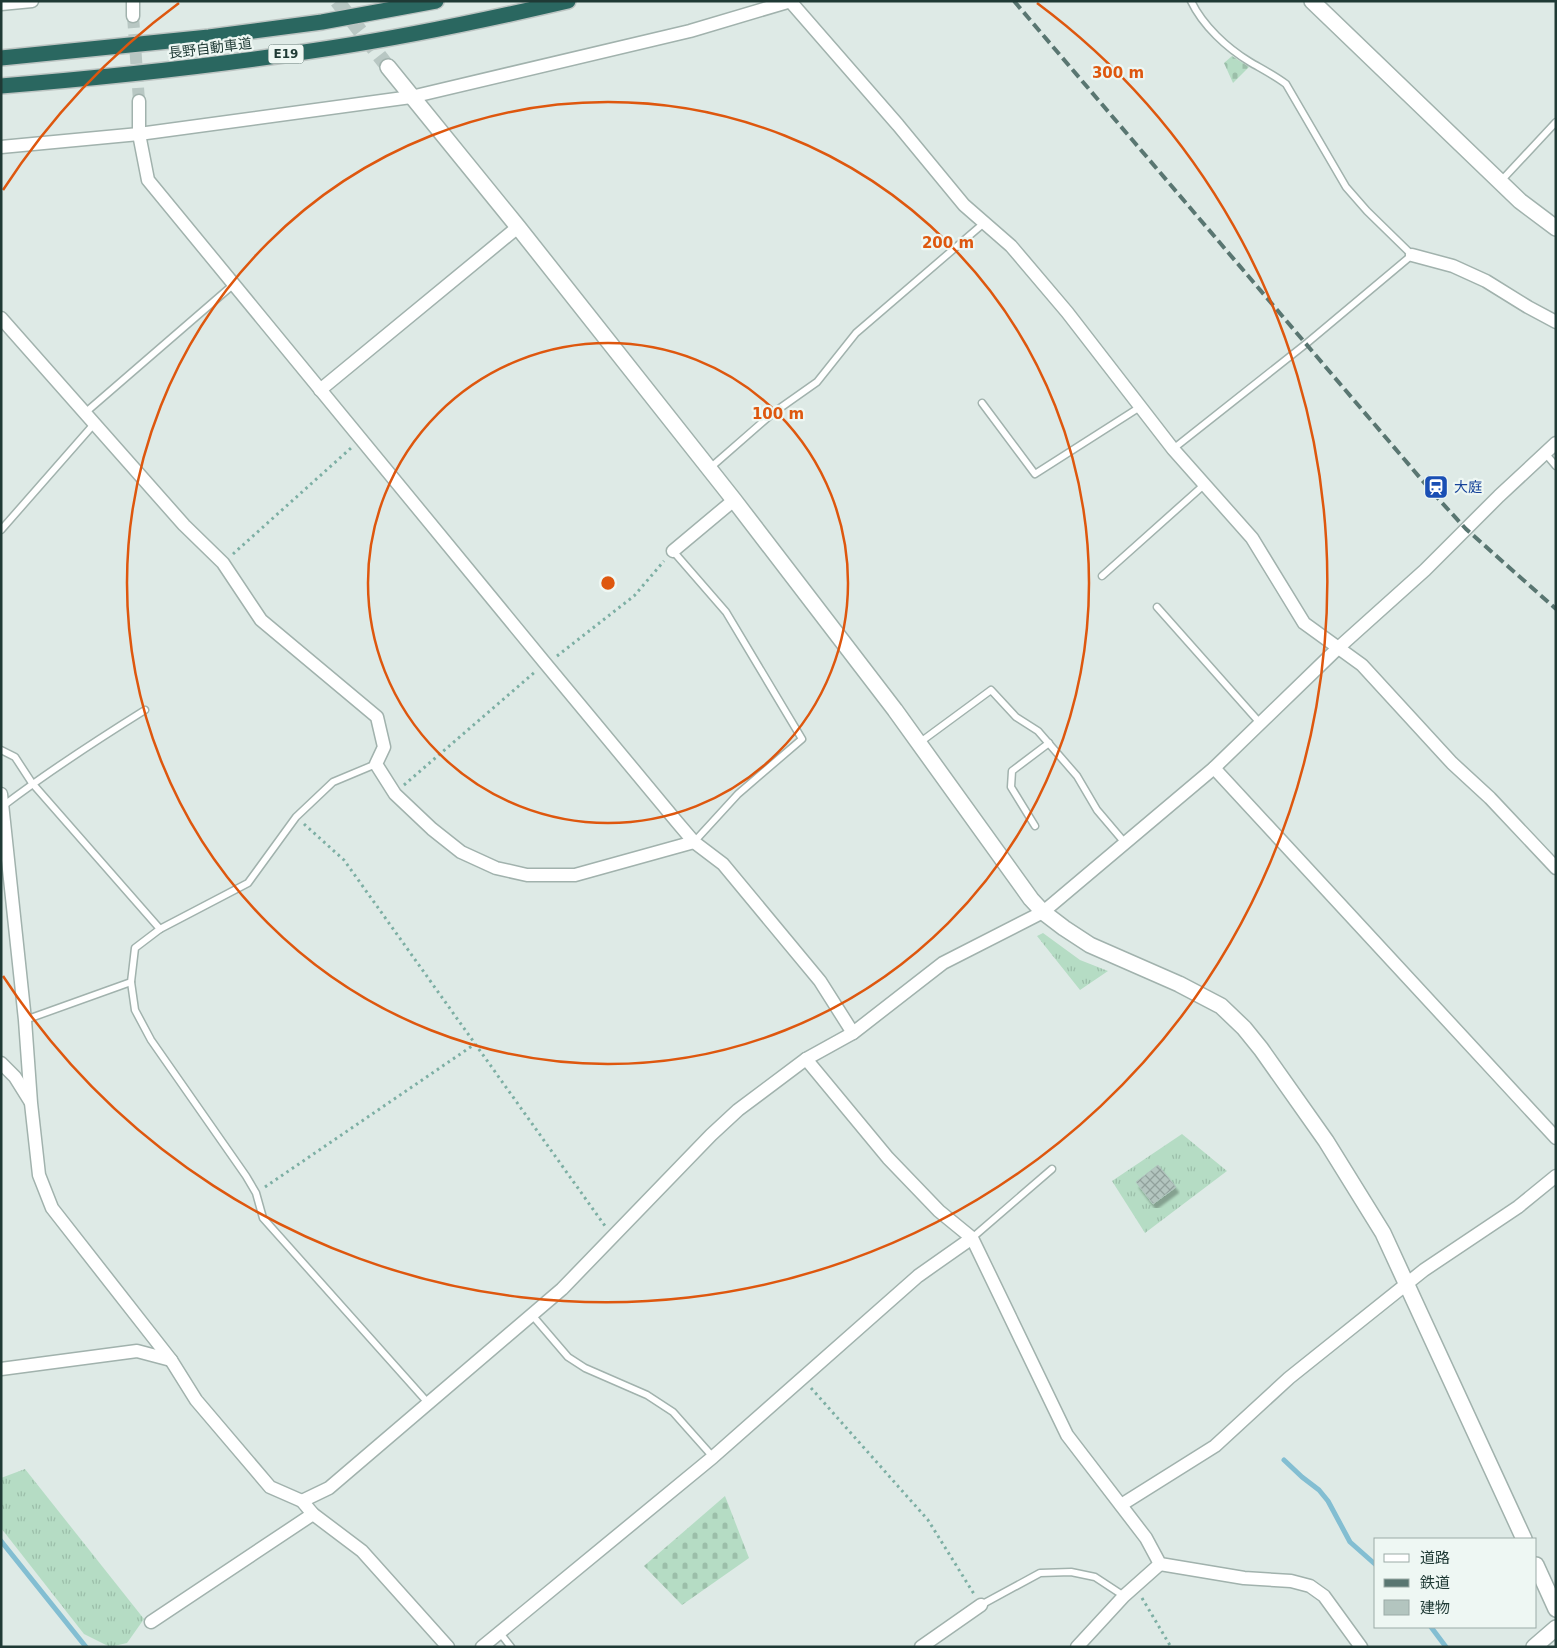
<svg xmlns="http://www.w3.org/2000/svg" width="1557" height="1648" viewBox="0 0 1557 1648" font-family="'DejaVu Sans','Noto Sans JP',sans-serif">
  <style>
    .grass { fill: url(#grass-tufts) }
    .cemetery { fill: url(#cemetery-stones) }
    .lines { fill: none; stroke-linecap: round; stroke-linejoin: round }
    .stream { stroke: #83bed2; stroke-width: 5 }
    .building { fill: url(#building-cross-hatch); stroke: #b0c4be; filter: url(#shadow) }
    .minor-tunnel { stroke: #b8c7c3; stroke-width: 12; stroke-dasharray: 12 6; stroke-linecap: butt }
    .tertiary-tunnel { stroke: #b8c7c3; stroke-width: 15; stroke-dasharray: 15 8; stroke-linecap: butt }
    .service-casing { stroke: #a1b2ad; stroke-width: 9 }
    .minor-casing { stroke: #a1b2ad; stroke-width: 15 }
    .tertiary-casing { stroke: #a1b2ad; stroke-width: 18 }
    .motorway-casing { stroke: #bcc4c2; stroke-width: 18 }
    .path { stroke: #7dafa4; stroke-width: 3; stroke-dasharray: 2.5 4; stroke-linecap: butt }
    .service { stroke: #fff; stroke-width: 6 }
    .minor { stroke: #fff; stroke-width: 12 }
    .tertiary { stroke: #fff; stroke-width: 15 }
    .motorway { stroke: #2a6760; stroke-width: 15 }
    .rail { stroke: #597671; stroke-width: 4; stroke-dasharray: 10 5; stroke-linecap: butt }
    .ring { fill: none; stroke: #de570e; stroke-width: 2.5 }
    .labels { text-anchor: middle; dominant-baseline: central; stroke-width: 4.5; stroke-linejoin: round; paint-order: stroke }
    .shield { fill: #eef7f3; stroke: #5d736e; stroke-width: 1 }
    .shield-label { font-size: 12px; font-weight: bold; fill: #1f3a35 }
    .street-label { font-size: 14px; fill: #1f3a35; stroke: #eef7f3 }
    .transit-label { font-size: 14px; fill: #164399; stroke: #eef7f3; text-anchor: start }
    .centre { fill: #de570e; stroke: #eef7f3; stroke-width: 2.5 }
    .ring-label { font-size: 15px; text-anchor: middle; font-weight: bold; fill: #de570e; stroke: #eef7f3; stroke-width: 4.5; stroke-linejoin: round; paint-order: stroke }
  </style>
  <defs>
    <pattern id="grass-tufts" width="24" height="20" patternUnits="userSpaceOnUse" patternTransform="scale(1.25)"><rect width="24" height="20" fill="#b5dcc4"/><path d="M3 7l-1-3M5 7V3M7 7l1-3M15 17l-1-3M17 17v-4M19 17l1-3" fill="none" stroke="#9bbea9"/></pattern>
    <pattern id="cemetery-stones" width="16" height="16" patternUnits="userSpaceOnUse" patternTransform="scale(1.25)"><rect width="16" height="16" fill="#b5dcc4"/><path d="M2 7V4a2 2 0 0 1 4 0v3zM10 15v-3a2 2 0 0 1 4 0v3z" fill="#9bbea9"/></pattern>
    <pattern id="building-cross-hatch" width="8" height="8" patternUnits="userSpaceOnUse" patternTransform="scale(1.25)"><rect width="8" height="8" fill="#b3c5bf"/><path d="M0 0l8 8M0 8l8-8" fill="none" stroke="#91a19c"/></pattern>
    <filter id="shadow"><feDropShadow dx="3" dy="5.5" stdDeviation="1" flood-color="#0004"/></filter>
  </defs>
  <rect width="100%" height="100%" fill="#deeae6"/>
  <g class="grass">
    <path d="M1043 933 1080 960 1108 971 1080 990 1037 936Z"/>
    <path d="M1182 1134 1227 1171 1145 1233 1112 1181Z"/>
    <path d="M25 1469 144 1619 127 1643 110 1647 84 1634 1 1528V1478Z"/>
  </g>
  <g class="cemetery">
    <path d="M1232 56 1249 67 1233 83 1224 63Z"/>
    <path d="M725 1496 749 1558 682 1605 644 1566Z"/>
  </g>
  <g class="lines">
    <g class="stream">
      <path d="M1284 1460 1302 1477 1319 1490 1328 1501 1350 1542 1376 1565"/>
      <path d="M1 1541 86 1647"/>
      <path d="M1431 1627 1446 1647"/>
    </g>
  </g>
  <path class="building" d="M1158 1165 1176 1187 1153 1204 1136 1182Z"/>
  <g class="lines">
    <path class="minor-tunnel" d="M133 16 139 101"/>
    <path class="tertiary-tunnel" d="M337 1 388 67"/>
    <defs>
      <g id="service">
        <path d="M1500 182 1556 122"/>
        <path d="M982 403 1035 474 1140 407"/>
        <path d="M86 412 234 284"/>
        <path d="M1173 449 1307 343 1412 255 1367 211 1346 187 1286 84C1274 75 1262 69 1250 62 1227 48 1203 26 1191 1"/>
        <path d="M1545 453 1556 466"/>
        <path d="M710 468 773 413 817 382 856 333 984 223"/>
        <path d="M1 530 94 424"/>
        <path d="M673 551 726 612 802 739 738 794 694 842"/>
        <path d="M1102 576 1205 484"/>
        <path d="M1157 607 1260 723"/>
        <path d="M919 743 991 690 1016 717 1038 731 1077 776 1097 810 1125 843"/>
        <path d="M1 750 15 757 32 783 160 929"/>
        <path d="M3 806C49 771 97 740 145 710"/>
        <path d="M1035 826 1011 787 1012 771 1049 743"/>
        <path d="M131 982 135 1010 151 1040 246 1176 256 1193 263 1218 429 1404"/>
        <path d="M25 1020 131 982 135 948 160 929 248 883 296 817 333 782 376 764"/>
        <path d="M972 1238 1052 1169"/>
        <path d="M532 1315 568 1357 585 1368 647 1395 673 1412 713 1457"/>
        <path d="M981 1605 1040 1573 1071 1572 1095 1577 1124 1596"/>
        <path d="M500 1633 511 1647"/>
      </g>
      <g id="minor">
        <path d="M133 1V16"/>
        <path d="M790 1 898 125 964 205 1011 246 1067 312 1173 449 1252 538 1304 623 1362 665 1452 763 1490 798 1556 868"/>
        <path d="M1 4 32 1"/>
        <path d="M139 101V134L148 180 545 663 677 822 694 842 723 864 820 981 853 1033"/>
        <path d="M1 147 139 134 411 97 690 31 791 1"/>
        <path d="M1412 255 1453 266 1486 281 1528 307 1556 322"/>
        <path d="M1 318 184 525 223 563 261 620 377 717 384 747 376 764 395 794 432 829 461 852 496 868 527 875H575L694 842"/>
        <path d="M320 390 518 227"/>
        <path d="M673 551 734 500"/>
        <path d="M1214 768 1556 1138"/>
        <path d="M1 794 25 1020 31 1103 39 1175 52 1208 171 1360 196 1400 270 1487 302 1501 313 1514 362 1551 448 1647"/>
        <path d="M806 1059 888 1158 939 1211 972 1238 1067 1435 1146 1538 1160 1564 1244 1578 1291 1581 1310 1586 1324 1596 1361 1647"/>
        <path d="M1 1063 15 1077 30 1101"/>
        <path d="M1 1369 137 1351 171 1360"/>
        <path d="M302 1501 329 1488 562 1289 711 1135 738 1110 806 1059 853 1033 943 963 1043 912 1055 902 1214 768 1337 649 1425 570 1499 496 1556 443"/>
        <path d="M1121 1505 1215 1446 1289 1378 1424 1270 1518 1207 1556 1176"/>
        <path d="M151 1622 313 1514"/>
        <path d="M482 1647 713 1457 918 1276 972 1238"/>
        <path d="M921 1647 981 1605"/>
        <path d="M1077 1647 1124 1596 1160 1564"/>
      </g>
      <g id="tertiary">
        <path d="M1312 1 1520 201 1556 228"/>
        <path d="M388 67 518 227 734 500 895 710 1031 899 1043 912 1064 928 1090 945 1179 984 1221 1006 1244 1028 1261 1049 1326 1141 1383 1233 1524 1539"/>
        <path d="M1536 1565 1556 1609"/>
        <path d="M1534 1647 1556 1628"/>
      </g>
      <g id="motorway">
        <path d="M1 58 209 37 322 22 436 1"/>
        <path d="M1 86C112 77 222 65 331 48 411 36 490 19 568 1"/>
      </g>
    </defs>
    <use href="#service" class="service-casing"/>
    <use href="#minor" class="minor-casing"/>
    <use href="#tertiary" class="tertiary-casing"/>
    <use href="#motorway" class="motorway-casing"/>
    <g class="path">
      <path d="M233 554 351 448"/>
      <path d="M557 656 634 596 664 561"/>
      <path d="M404 785 536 671"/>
      <path d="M304 824 344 860 605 1226"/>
      <path d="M265 1187 475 1044"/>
      <path d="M811 1388 928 1520 974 1594"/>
      <path d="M1142 1598 1171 1647"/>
    </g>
    <use href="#service" class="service"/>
    <use href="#minor" class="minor"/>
    <use href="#tertiary" class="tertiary"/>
    <use href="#motorway" class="motorway"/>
    <path class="rail" d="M1014 1 1433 493 1466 529 1556 609"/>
  </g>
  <g class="ring">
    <circle cx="608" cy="583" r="240"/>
    <circle cx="608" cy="583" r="481"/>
    <path d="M3 190A721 721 0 0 1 179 3M1037 3A721 721 0 1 1 3 976"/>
  </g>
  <defs>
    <symbol id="station-square" viewBox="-11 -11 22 22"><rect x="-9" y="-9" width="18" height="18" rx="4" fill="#1a4fb4" stroke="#eef7f3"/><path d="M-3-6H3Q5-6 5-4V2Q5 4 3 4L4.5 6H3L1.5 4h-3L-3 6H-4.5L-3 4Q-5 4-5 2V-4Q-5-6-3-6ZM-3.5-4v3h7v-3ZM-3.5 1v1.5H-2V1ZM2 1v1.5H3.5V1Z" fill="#fff"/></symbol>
  </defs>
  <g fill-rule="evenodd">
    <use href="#station-square" x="1422" y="473" width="28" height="28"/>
  </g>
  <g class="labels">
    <rect class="shield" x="268.5" y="44.5" width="35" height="19" rx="4"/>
    <g class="shield-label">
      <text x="286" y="54">E19</text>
    </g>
    <g class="street-label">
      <text transform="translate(210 48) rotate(-7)">長野自動車道</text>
    </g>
    <g class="transit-label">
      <text x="1454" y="487">大庭</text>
    </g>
  </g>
  <circle cx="608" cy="583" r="8" class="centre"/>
  <g class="ring-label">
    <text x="1118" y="78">300 m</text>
    <text x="948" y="248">200 m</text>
    <text x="778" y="419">100 m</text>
  </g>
  <rect width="1557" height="1648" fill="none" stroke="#1f3a35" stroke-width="5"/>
  <rect x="1374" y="1538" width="162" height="90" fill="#eef7f3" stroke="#9baba7"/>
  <rect x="1384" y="1554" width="25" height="8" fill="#ffffff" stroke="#9baba7"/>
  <text x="1420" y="1563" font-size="15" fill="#1f3a35">道路</text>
  <rect x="1384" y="1579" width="25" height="8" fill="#597671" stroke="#9baba7"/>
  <text x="1420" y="1588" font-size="15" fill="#1f3a35">鉄道</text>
  <rect x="1384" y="1600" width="25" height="15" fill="#b3c5bf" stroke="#9baba7"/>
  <text x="1420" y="1613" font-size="15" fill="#1f3a35">建物</text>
</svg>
